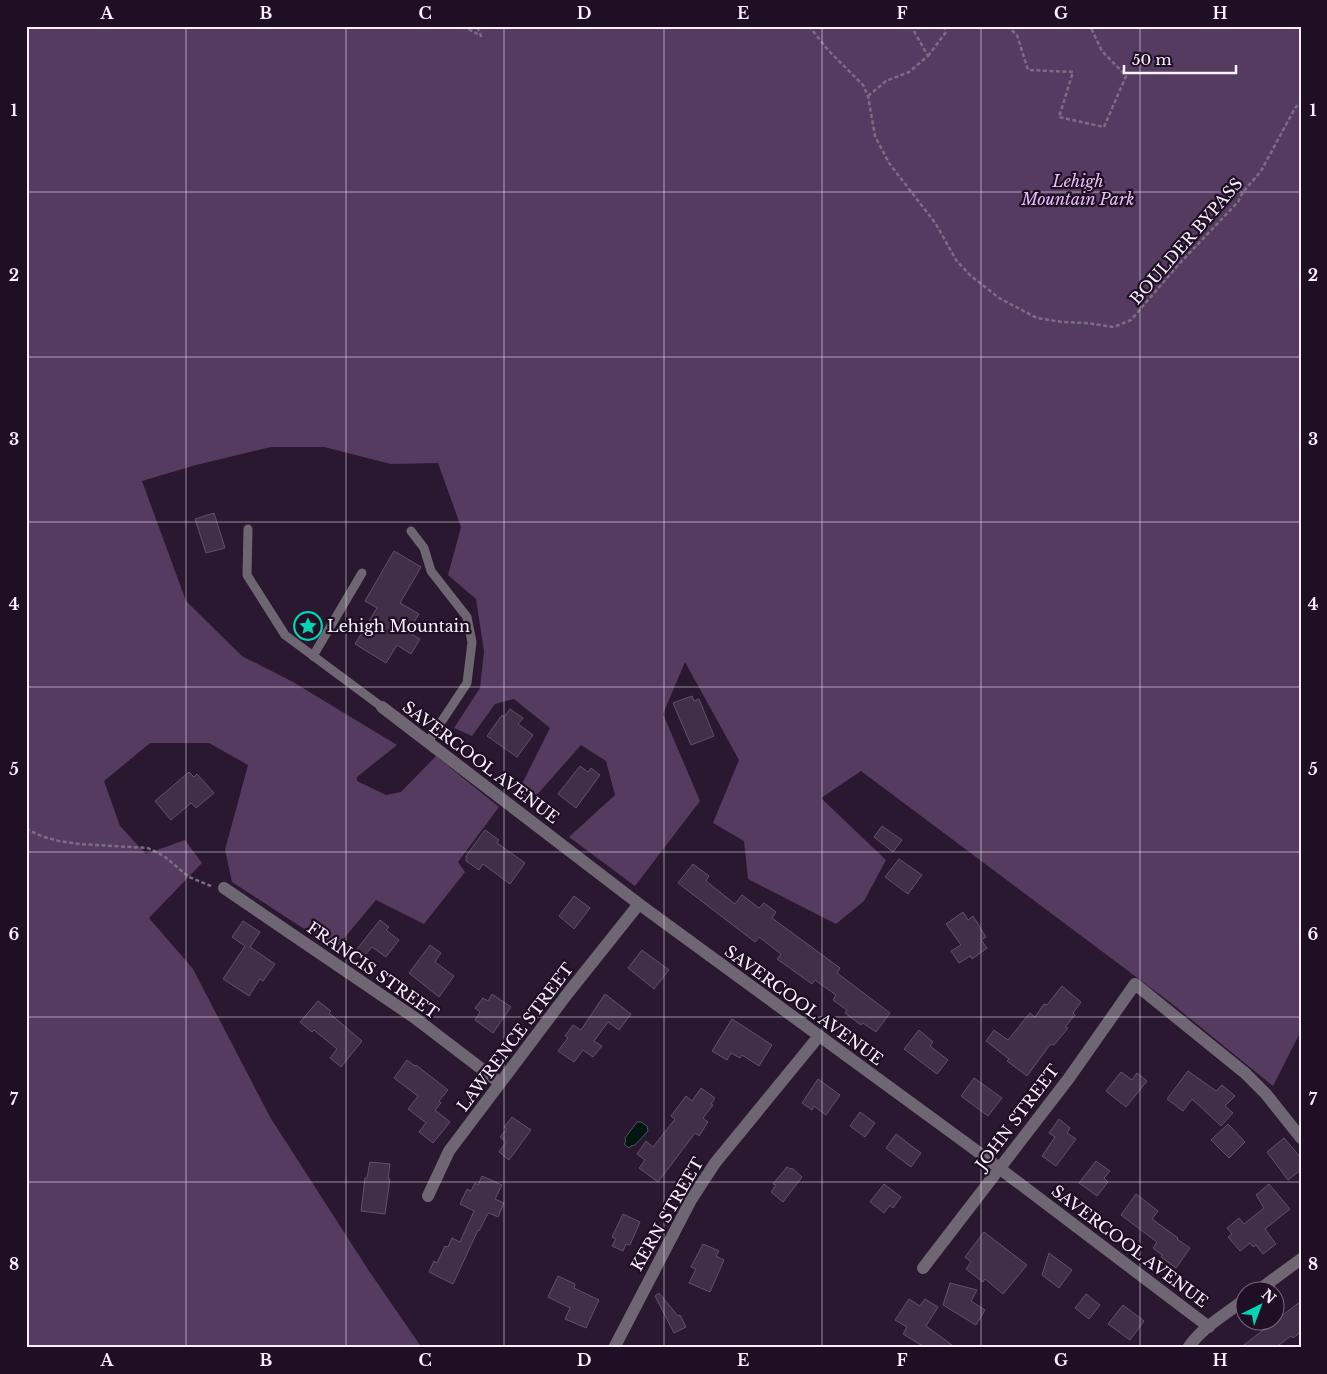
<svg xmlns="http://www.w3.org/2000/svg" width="1327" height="1374" viewBox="0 0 1327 1374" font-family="'Libre Baskerville',serif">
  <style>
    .green { fill: #563b61 }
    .water { fill: #001611; stroke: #4b5858 }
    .building { fill: #402f47; stroke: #63506a }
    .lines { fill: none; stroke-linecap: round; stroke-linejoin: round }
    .path { stroke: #7b6e81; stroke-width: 2.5; stroke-dasharray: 4 2.5; stroke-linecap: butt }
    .service { stroke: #6f6673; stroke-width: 9 }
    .minor { stroke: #6f6673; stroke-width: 12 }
    .grid { fill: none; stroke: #faf1fe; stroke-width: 1; stroke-opacity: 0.55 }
    .labels { text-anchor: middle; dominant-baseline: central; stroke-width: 4.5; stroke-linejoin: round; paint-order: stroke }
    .park-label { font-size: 16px; font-style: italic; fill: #e9bffb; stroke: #1f0f25 }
    .street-label { font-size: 16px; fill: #faf1fe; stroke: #1f0f25 }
    .poi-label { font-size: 16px; fill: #faf1fe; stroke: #1f0f25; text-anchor: start }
    .neatline { fill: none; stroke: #faf1fe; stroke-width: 2 }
    .grid-label { font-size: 16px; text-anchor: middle; font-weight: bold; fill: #faf1fe }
  </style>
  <rect width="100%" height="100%" fill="#29182f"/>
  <path class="green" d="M26 26H1301V1031L1273 1086 1171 1003 861 771 821 798 886 860 864 901 836 924 748 879 744 841 713 823 739 760 685 662 663 714 700 801 635 886 569 837 615 795 606 761 581 745 528 805 516 796 550 728 514 699 495 704 472 736 454 728 480 688 484 651 476 599 448 575 461 527 438 463 391 464 324 447H271L196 465 142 481 186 601 242 656 293 682 397 745 357 777V781L386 795 401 792 436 756 499 807 458 862 465 872 424 924 376 900 335 949 232 882 225 850 248 765 209 743H150L104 781 120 826 146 854 185 840 202 863 149 918 193 969 270 1117 369 1271 422 1348H26Z"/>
  <path class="water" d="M637 1122H641L647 1126 648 1131 635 1145 631 1146 629 1148 624 1144 626 1142 625 1138Z"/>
  <g class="building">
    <path d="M214 513 225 548 206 553 195 519Z"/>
    <path d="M394 551 421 567 400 603 419 614 408 632 420 639 411 654 397 645 386 663 355 644 377 608 365 601Z"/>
    <path d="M692 696 694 701 699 699 714 736 691 745 673 703Z"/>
    <path d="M510 709 523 718 518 724 533 735 517 757 487 736 502 715 504 717Z"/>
    <path d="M580 766 588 772 591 768 600 775 576 808 558 794Z"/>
    <path d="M189 772 194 777 197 774 214 793 196 808 191 803 171 820 155 801Z"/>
    <path d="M882 826 902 840 893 852 874 837Z"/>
    <path d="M485 830 499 840 497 843 525 863 510 884 483 864 479 870 466 861V856Z"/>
    <path d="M899 859 922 875 908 894 885 877Z"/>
    <path d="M693 864 709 876 706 881 735 904 742 895 759 908 764 903 776 912 772 918 840 968 837 973 890 1013 876 1032 863 1023 861 1025 845 1013 847 1010 833 1000 836 995 815 980 812 984 777 959 781 954 759 937 755 942 678 883Z"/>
    <path d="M574 896 590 908 574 929 559 916Z"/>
    <path d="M963 912 968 920 973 916 986 937 981 940 987 948 972 959 970 956 959 963 951 951 961 945 946 924Z"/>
    <path d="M380 920 389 927 386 930 399 940 386 957 372 947 365 955 357 949Z"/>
    <path d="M243 921 260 932 250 947 275 964 263 981 260 979 249 996 223 979 245 946 232 937Z"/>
    <path d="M430 945 441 953 435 962 454 976 439 997 409 973Z"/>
    <path d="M642 950 669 970 654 989 628 968Z"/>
    <path d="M1062 986 1081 1002 1073 1013 1075 1015 1065 1027 1068 1028 1054 1045 1052 1044 1049 1046 1027 1076 1007 1061 1009 1059 986 1041 994 1030 1008 1040 1030 1013 1035 1017 1044 1004 1047 1005Z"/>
    <path d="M492 994 511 1007 493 1033 475 1020 480 1012 475 1008 483 998 488 1001Z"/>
    <path d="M605 994 631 1014 619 1030 608 1022 594 1041 602 1046 593 1057 583 1050 574 1062 558 1051 568 1038 565 1036 573 1025 581 1030Z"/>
    <path d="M318 1001 331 1011 329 1013 362 1041 341 1067 330 1058 337 1049 314 1030 312 1032 300 1022Z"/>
    <path d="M732 1019 772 1045 759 1066 742 1055 740 1058 731 1053 727 1060 712 1051Z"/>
    <path d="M919 1030 933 1042 930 1046 948 1060 937 1074 904 1049Z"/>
    <path d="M407 1060 415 1066 416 1065 448 1090 439 1101 441 1103 435 1110 450 1122 433 1143 419 1132 426 1123 408 1109 418 1096 394 1078Z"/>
    <path d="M1188 1071 1216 1091 1222 1085 1235 1096 1225 1106 1233 1113 1221 1126 1192 1099 1183 1111 1167 1099Z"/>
    <path d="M1121 1072 1132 1080 1137 1073 1147 1081 1126 1107 1106 1091Z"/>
    <path d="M974 1078 1002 1098 988 1116 961 1096Z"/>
    <path d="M818 1079 840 1095 826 1115 814 1106 812 1110 802 1103Z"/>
    <path d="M701 1088 715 1098 711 1104 713 1105 703 1118 708 1122 699 1136 695 1133 658 1182 639 1168 645 1160 637 1154 646 1141 653 1147 675 1119 671 1116 686 1096 692 1101Z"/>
    <path d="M860 1112 875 1123 865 1137 850 1126Z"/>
    <path d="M512 1117 531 1130 509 1160 499 1152 506 1142 500 1137 507 1129 504 1127Z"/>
    <path d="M1059 1119 1070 1128 1067 1133 1076 1139 1056 1166 1042 1156 1055 1137 1049 1133Z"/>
    <path d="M1228 1124 1245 1142 1229 1158 1211 1140Z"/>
    <path d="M896 1134 921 1153 911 1167 886 1148Z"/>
    <path d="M1284 1138 1301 1158V1170L1288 1180 1267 1152Z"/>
    <path d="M1096 1161 1110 1171 1104 1178 1108 1182 1097 1196 1079 1183Z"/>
    <path d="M370 1162 390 1164 388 1179H390L385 1214 361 1211 365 1178H367Z"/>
    <path d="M787 1167 791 1169 792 1168 802 1177 783 1202 771 1192 776 1185 773 1184Z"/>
    <path d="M482 1176 502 1185 495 1199 504 1203 498 1217 489 1213 487 1215 479 1231 478 1230 453 1284 429 1272 434 1261 437 1263 445 1246 448 1247 452 1238 460 1242 474 1211 460 1204 467 1189 471 1191 475 1183 478 1185Z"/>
    <path d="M884 1184 901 1197 893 1208 890 1205 884 1213 870 1202Z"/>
    <path d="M1269 1184 1290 1209 1265 1229 1276 1244 1263 1254 1256 1245 1253 1247 1250 1243 1240 1251 1228 1237 1232 1234 1227 1228 1239 1218 1244 1224 1264 1208 1256 1195Z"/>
    <path d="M1136 1194 1158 1211 1152 1219 1178 1238 1177 1239 1190 1248 1176 1268 1161 1257 1162 1255 1153 1248 1157 1242 1121 1215Z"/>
    <path d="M623 1214 640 1222 630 1245 626 1244 623 1251 612 1246 616 1239 612 1237Z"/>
    <path d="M984 1232 1027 1265 1003 1294 985 1279 983 1282 966 1269 971 1262 965 1257Z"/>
    <path d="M703 1244 719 1251 716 1256 724 1260 710 1292 689 1283 696 1269 691 1267Z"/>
    <path d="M1049 1253 1072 1270 1059 1288 1042 1275Z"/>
    <path d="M558 1276 575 1284 574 1288 599 1300 586 1328 565 1319 570 1308 548 1297Z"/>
    <path d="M950 1283 977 1290 971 1301 985 1310 976 1325 943 1305Z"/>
    <path d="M659 1293 678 1316 680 1315 686 1327 674 1333 655 1296Z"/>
    <path d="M1086 1294 1100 1305 1089 1319 1075 1308Z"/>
    <path d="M909 1299 920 1306 925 1299 938 1307 926 1326 956 1348H926L903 1334 907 1327 895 1320Z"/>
    <path d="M1301 1301V1332L1293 1338 1291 1336 1275 1348H1240Z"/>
    <path d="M1123 1305 1144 1321 1130 1340 1108 1324Z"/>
  </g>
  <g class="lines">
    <g class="path">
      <path d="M463 26 481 36 477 26"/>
      <path d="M809 26 828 50 863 85 868 96 875 136 889 163 936 224 956 260 970 275 999 298 1037 318 1062 322 1086 323 1114 327 1131 320 1179 264 1238 202 1243 192 1261 171 1295 108 1301 102"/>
      <path d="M1007 26 1017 35 1028 70 1073 72 1059 117 1104 127 1126 76 1102 51 1090 26"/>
      <path d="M928 56 946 32 944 26"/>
      <path d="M868 96 886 81 909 72 928 56 911 26"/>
      <path d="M26 829 44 837 59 841 79 844 148 848 164 856 189 877 211 886"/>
    </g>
    <g class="service">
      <path d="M248 529 247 575 285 635 382 707"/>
      <path d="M411 531 424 548 431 571 467 617 472 642 467 683 428 742"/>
      <path d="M313 656 362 573"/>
    </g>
    <g class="minor">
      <path d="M382 707 639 904 970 1146 1209 1327"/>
      <path d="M224 888 415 1018 500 1083"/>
      <path d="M428 1196 449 1151 568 993 639 904"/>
      <path d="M923 1268 1069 1078 1135 984 1245 1073 1266 1094 1301 1138"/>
      <path d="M1256 1292 1301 1259"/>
      <path d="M614 1348 691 1200 715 1163 819 1036"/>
      <path d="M1188 1348C1201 1328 1226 1314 1244 1300"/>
    </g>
  </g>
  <path class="grid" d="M186 26V1348M346 26V1348M504 26V1348M664 26V1348M822 26V1348M981 26V1348M1140 26V1348M26 192H1301M26 357H1301M26 522H1301M26 687H1301M26 852H1301M26 1017H1301M26 1182H1301"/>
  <defs>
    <symbol id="sight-ring" viewBox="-11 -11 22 22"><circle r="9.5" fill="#1f0f25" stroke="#01d5b6" stroke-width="1.5"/><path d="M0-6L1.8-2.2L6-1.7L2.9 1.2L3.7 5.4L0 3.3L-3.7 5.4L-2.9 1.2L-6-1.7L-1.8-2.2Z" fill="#01d5b6"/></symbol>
  </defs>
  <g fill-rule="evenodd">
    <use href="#sight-ring" x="292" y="610" width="32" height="32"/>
  </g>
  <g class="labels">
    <g class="park-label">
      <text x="1078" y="181">Lehigh<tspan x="1078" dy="18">Mountain Park</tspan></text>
    </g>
    <g class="street-label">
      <text transform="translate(1186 241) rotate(-49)">BOULDER BYPASS</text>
      <text transform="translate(481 762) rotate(37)">SAVERCOOL AVENUE</text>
      <text transform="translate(373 970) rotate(35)">FRANCIS STREET</text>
      <text transform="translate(804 1005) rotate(36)">SAVERCOOL AVENUE</text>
      <text transform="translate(515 1037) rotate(-53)">LAWRENCE STREET</text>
      <text transform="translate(1017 1117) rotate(-53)">JOHN STREET</text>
      <text transform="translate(667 1214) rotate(-60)">KERN STREET</text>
      <text transform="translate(1130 1246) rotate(37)">SAVERCOOL AVENUE</text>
    </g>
    <g class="poi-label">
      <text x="327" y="626">Lehigh Mountain</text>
    </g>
  </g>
  <rect width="1327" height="1374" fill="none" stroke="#1f0f25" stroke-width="55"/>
  <g transform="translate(1260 1306) rotate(42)"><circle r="24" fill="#1f0f25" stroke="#77697c"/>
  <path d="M0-4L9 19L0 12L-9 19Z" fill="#01d5b6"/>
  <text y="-8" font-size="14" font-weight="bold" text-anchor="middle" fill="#faf1fe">N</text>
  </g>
  <path d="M1124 65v8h112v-8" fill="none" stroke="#faf1fe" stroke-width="2.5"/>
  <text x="1132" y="65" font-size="15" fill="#faf1fe" stroke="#1f0f25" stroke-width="4" paint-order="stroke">50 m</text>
  <rect x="28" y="28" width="1272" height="1318" class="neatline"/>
  <g class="grid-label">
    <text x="107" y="19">A</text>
    <text x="266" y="19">B</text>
    <text x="425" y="19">C</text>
    <text x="584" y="19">D</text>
    <text x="743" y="19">E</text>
    <text x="902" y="19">F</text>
    <text x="1061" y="19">G</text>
    <text x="1220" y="19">H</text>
    <text x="14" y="116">1</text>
    <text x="1313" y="116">1</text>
    <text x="14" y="281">2</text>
    <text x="1313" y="281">2</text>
    <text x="14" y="445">3</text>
    <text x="1313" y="445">3</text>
    <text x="14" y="610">4</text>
    <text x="1313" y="610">4</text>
    <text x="14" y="775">5</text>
    <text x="1313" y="775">5</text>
    <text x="14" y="940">6</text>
    <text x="1313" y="940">6</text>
    <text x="14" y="1105">7</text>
    <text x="1313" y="1105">7</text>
    <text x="14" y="1270">8</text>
    <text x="1313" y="1270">8</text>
    <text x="107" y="1366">A</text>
    <text x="266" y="1366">B</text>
    <text x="425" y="1366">C</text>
    <text x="584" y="1366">D</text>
    <text x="743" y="1366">E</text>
    <text x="902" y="1366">F</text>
    <text x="1061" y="1366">G</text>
    <text x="1220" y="1366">H</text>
  </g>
</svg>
